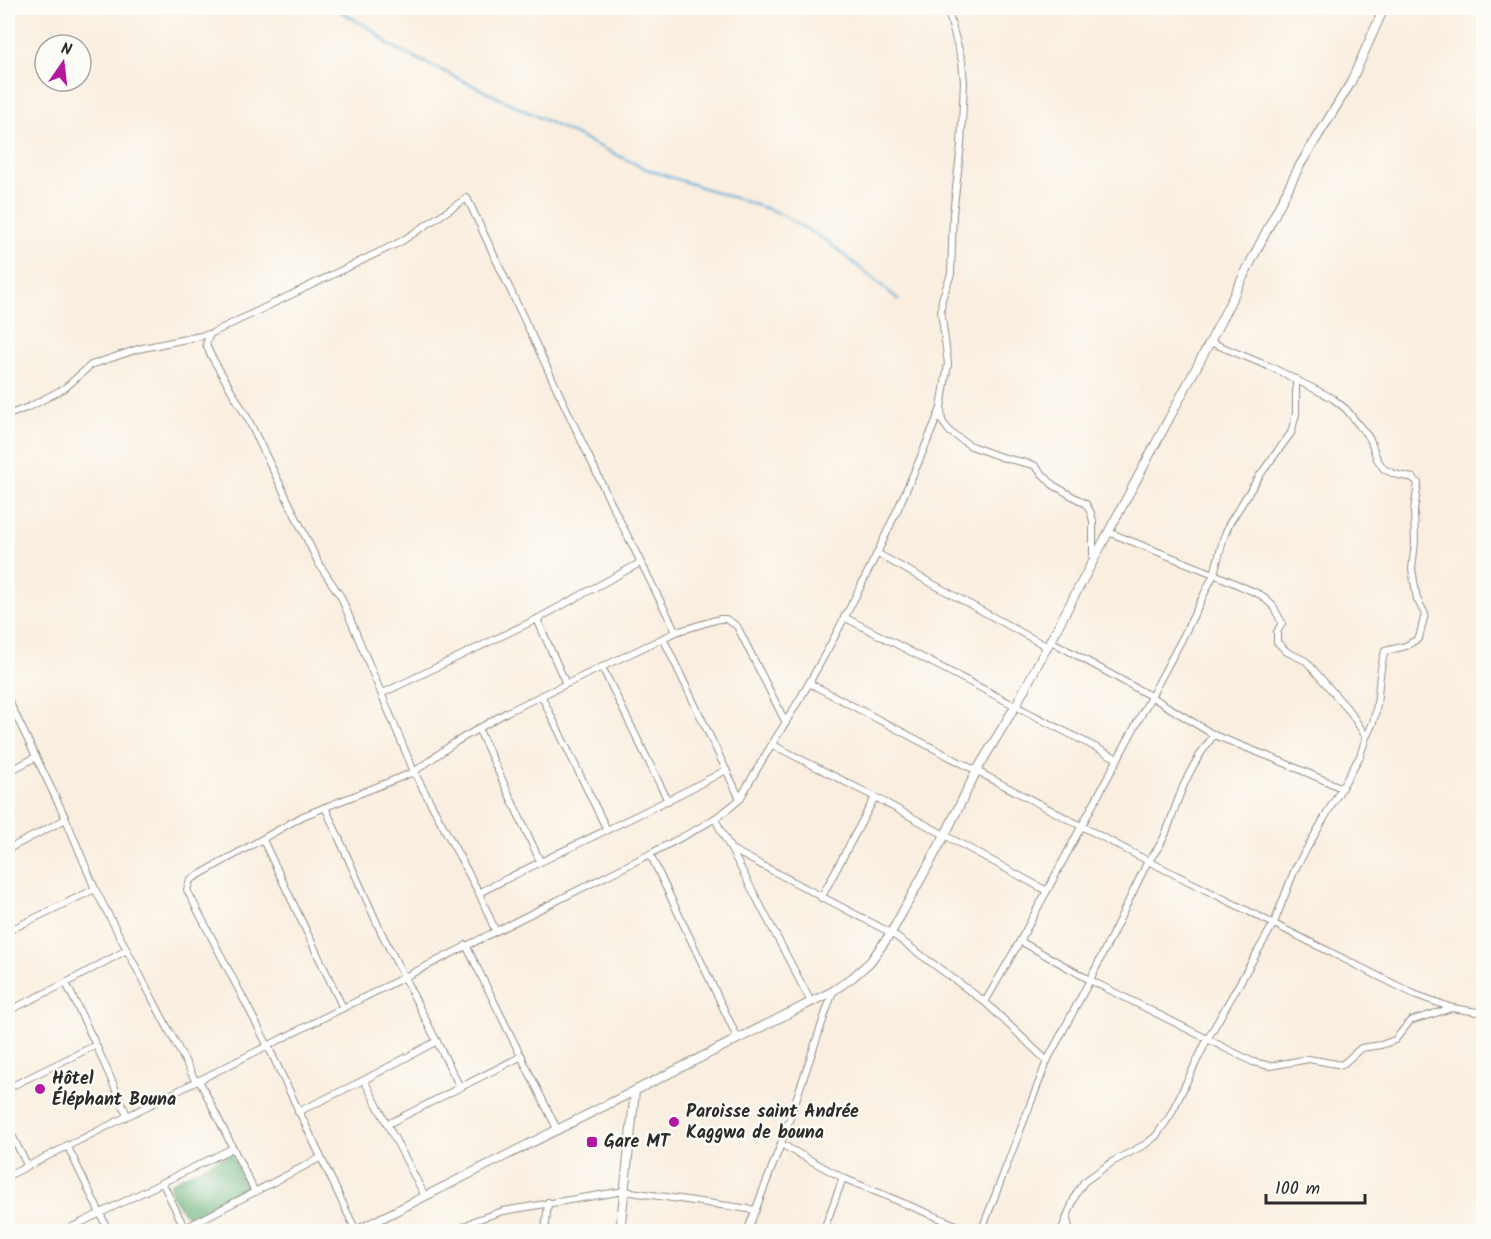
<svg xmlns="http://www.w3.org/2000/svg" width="1491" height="1239" viewBox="0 0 1491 1239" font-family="Kalam,sans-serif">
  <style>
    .forest { fill: #64af77; stroke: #486d51; stroke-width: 1.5 }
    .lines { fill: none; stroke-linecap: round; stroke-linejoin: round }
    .stream { stroke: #5caad6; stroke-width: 2 }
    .minor-casing { stroke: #928c85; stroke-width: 8 }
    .tertiary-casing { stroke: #928c85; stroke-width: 10 }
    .minor { stroke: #fff; stroke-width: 6 }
    .tertiary { stroke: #fff; stroke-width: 8 }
    .poi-dot { fill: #b5179e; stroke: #fdfcf7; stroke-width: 2 }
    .labels { text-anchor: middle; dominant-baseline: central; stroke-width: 5; stroke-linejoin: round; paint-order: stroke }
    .poi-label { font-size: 18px; font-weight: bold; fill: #2b2b2b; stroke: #fdfcf7; text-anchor: start }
  </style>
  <rect width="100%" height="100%" fill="#fdfcf7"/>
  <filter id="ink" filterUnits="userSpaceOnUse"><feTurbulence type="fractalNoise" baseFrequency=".0167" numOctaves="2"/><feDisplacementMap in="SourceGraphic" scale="12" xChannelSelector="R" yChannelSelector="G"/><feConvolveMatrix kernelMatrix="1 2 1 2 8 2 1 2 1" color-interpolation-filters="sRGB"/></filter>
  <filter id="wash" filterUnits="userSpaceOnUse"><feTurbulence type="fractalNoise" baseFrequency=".008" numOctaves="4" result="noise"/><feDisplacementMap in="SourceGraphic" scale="24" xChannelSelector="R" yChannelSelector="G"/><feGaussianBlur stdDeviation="1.35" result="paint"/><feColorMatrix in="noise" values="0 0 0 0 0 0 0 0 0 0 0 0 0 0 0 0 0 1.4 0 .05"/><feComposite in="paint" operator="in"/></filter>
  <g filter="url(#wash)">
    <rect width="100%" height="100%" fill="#f9eedf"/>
    <path class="forest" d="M231 1153 247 1187 191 1217C181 1212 169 1195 170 1183Z"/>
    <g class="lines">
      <path class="stream" d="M335 8 374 31 389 45 646 169 777 212 827 241 899 300"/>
    </g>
  </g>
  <g filter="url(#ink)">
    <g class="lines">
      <defs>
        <g id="minor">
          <path d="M947 8 962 61 964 82 961 145 953 214 951 274 942 299 941 310 948 364 941 408 942 421 950 432 971 446 1001 457 1034 465 1053 485 1086 504 1091 513 1093 521V560"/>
          <path d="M1210 342 1273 368 1332 398 1346 409 1370 439 1377 459 1384 469 1394 474 1413 478 1418 483 1414 511 1415 542 1412 569 1417 599 1425 614 1419 638 1406 646 1385 651C1375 680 1383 710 1366 737"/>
          <path d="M8 415 31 406 65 388 91 365 138 349 210 334"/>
          <path d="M878 554 1046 646"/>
          <path d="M844 617 1118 759"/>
          <path d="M537 619 566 684"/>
          <path d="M663 638 740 799"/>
          <path d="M1049 640 1152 697 1214 735 1280 761 1342 788"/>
          <path d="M602 667 668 801"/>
          <path d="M809 683 1148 861 1414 994 1452 1008 1484 1013"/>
          <path d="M383 693 537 619 640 563"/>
          <path d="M541 695 607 830"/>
          <path d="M8 699 66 819 95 889 196 1082"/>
          <path d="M478 728 540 861"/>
          <path d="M773 745 875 797 1047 891"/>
          <path d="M8 772 36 757"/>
          <path d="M325 807 381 932 460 1087"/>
          <path d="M715 819 811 1002"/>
          <path d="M263 840 343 1008"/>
          <path d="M8 849 66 819"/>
          <path d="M733 850 891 933 985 1002 1047 1061"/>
          <path d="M650 854 738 1039"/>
          <path d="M479 893C561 850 645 814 726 770"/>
          <path d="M821 898 875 797"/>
          <path d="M495 930 479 893 414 772 341 597 319 564 248 419 210 354 206 344 210 334 402 241 467 198 608 497 676 632"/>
          <path d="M8 931 95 889"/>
          <path d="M1020 941 1090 980 1253 1062 1270 1066 1309 1059 1342 1065 1361 1048 1381 1045 1395 1040 1410 1021 1452 1008"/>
          <path d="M466 945 557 1129"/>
          <path d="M66 983 96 1045 127 1115"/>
          <path d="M985 1002 1020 941 1183 637 1214 574 1223 540 1229 524 1260 475 1291 433 1296 414V379"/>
          <path d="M8 1011 66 983 125 951"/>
          <path d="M199 1080 255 1192"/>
          <path d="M364 1080 425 1196"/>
          <path d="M8 1088 96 1045"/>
          <path d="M298 1112 364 1080 437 1041"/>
          <path d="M388 1124 522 1056"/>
          <path d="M8 1127 27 1165"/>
          <path d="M781 1144 843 1178 973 1232"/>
          <path d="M67 1145 109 1232"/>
          <path d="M8 1176 650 854C681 837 714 823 740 799 761 760 786 723 808 685 859 595 903 503 941 408"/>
          <path d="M162 1182 186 1231"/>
          <path d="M1067 1219 1070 1232"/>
          <path d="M185 1228 320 1158"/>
          <path d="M356 1231 268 1046 187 890 190 880 303 816 414 772 454 743 507 712 676 632 719 619H726L737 626 786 723"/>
          <path d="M62 1232 233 1148"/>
          <path d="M455 1232 476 1220 503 1211 624 1191 756 1210"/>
          <path d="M545 1232 548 1202"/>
          <path d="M747 1232 781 1144 833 991"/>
          <path d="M823 1232 843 1178"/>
          <path d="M981 1232 1047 1061 1090 980 1148 861C1166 842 1170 820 1179 797 1187 775 1200 753 1214 735"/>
          <path d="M1061 1232 1076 1194 1084 1182 1112 1162 1146 1144 1156 1136 1170 1116 1207 1040 1274 923 1295 869 1360 756 1366 737 1351 713 1306 661 1287 652 1277 642V632L1282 623 1273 606 1261 595 1214 574 1108 532"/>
        </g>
        <g id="tertiary">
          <path d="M354 1232 833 991 853 977 870 962 891 933 945 835 977 770 1016 705 1093 561 1210 342 1300 165 1350 84 1384 8"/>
          <path d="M620 1232 635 1091"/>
        </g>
      </defs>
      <use href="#minor" class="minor-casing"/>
      <use href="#tertiary" class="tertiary-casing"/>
      <use href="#minor" class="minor"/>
      <use href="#tertiary" class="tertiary"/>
    </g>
  </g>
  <g class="poi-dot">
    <circle cx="40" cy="1089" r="6"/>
    <circle cx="674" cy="1122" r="6"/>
    <rect x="586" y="1136" width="12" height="12" rx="3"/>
  </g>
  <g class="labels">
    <g class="poi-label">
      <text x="52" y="1079">Hôtel<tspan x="52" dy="21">Éléphant Bouna</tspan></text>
      <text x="686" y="1112">Paroisse saint Andrée<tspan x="686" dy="21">Kaggwa de bouna</tspan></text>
      <text x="604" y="1142">Gare MT</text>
    </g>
  </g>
  <rect width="1491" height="1239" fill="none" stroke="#fdfcf7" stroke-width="30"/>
  <g transform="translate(63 63) rotate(14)"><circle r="28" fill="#fdfcf7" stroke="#a9a8a5" stroke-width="1.5"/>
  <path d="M0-4.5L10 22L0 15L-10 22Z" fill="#b5179e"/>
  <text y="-9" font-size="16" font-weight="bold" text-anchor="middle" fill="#2b2b2b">N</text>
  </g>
  <path d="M1266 1194v9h99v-9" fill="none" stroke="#2b2b2b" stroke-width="3"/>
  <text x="1275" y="1194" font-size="18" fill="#2b2b2b" stroke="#fdfcf7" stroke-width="4.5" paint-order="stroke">100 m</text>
</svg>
